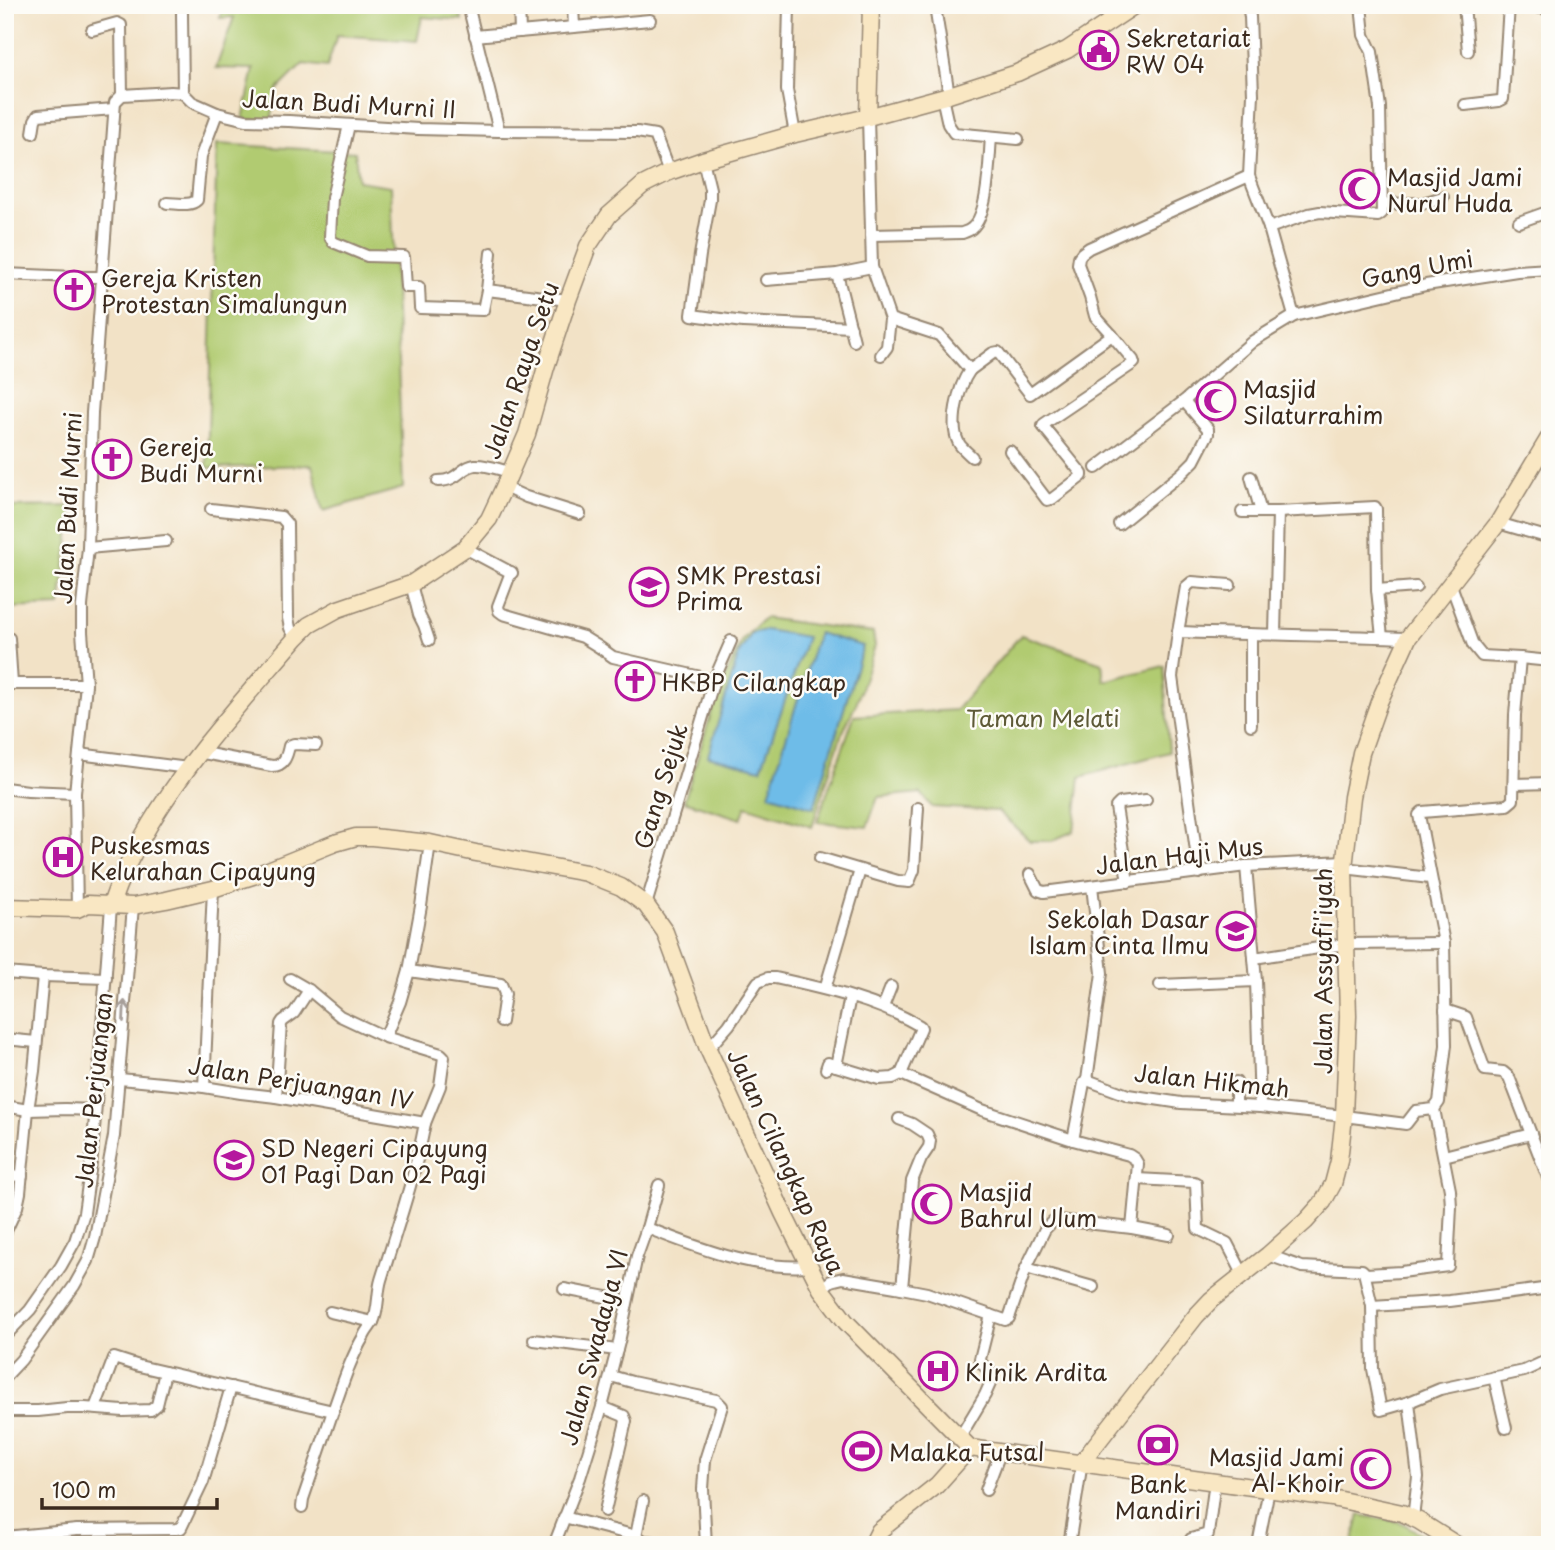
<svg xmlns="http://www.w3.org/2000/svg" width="1555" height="1550" viewBox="0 0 1555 1550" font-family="'Playpen Sans',sans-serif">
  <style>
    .green { fill: #b1cb71; stroke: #767a48; stroke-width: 2 }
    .water { fill: #6ebce8; stroke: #547383; stroke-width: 2 }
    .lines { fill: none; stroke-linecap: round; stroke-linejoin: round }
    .street-casing { stroke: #968672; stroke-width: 14 }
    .secondary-casing { stroke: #968672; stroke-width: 19 }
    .street { stroke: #fff; stroke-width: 10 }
    .secondary { stroke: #f9e7c3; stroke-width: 16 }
    .oneway { stroke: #a79f9a }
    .labels { text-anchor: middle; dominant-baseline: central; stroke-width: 5; stroke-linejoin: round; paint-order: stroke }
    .poi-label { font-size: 23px; fill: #3b2a1e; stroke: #fdfcf7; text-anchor: start }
    .street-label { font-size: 23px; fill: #3b2a1e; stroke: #fdfcf7 }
    .park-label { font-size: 23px; fill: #5e5a37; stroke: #fdfcf7 }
  </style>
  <rect width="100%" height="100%" fill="#fdfcf7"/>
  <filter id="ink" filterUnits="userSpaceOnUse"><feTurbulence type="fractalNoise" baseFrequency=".0143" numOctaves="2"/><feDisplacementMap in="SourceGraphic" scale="14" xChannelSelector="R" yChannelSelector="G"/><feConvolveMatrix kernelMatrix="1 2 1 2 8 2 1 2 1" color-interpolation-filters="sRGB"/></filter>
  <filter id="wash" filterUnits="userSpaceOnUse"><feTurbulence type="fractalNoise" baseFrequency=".00686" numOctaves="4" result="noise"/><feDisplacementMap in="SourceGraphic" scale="28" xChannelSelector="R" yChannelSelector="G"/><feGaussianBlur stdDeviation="1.57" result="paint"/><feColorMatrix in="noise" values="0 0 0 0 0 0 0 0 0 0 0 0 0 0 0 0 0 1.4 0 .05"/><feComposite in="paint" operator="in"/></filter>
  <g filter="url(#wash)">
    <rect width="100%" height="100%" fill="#f2e2c6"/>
    <g class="green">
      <path d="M223 5H459L462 20 422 17 417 41 337 35 327 67 303 64 277 90 271 121 243 119 254 69 216 68 234 17 220 18Z"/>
      <path d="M217 144 355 152 358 181 391 186 403 488 323 511 312 465 207 468Z"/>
      <path d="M73 506 60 606 5 608V507Z"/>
      <path d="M764 618 873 633 875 646 856 704 841 736 812 827 746 806 741 819 684 801 716 698 742 640Z"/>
      <path d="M1021 635 1102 663 1104 681 1164 666 1169 752 1080 777 1074 831 1051 841H1030L998 811 932 807 921 793 878 797 867 827 817 822 854 716 956 710Z"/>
      <path d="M1359 1515 1400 1522 1430 1539 1427 1545H1352Z"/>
    </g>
    <g class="water">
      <path d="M766 630 807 637 761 769 708 756 739 653 752 633Z"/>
      <path d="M818 633 863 646 814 808 769 794Z"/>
    </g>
  </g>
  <g filter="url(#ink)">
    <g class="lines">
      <defs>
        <g id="street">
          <path d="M468 5 499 131 637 132 655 135 669 172"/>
          <path d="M519 5 520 32"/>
          <path d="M573 5 574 27 650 20"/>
          <path d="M789 5 787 90 795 134"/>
          <path d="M1248 5 1250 17 1253 94 1249 176 1269 228 1294 316"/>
          <path d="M1464 5 1468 51"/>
          <path d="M182 13 183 93"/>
          <path d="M936 13 949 95"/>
          <path d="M92 30 117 23 121 25 122 95"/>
          <path d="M475 36 574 27"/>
          <path d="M942 97 948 124 954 133 1018 139"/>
          <path d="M1465 105 1499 101 1503 99 1509 5"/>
          <path d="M868 117 872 267 890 319 939 335 970 370 993 353 998 352 1030 394 1112 335 1095 316 1090 297 1078 264 1079 257 1082 253 1089 248 1249 176"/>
          <path d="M349 125 332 198 330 237 333 242 367 256 404 257 406 287H419L420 308 483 310 487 290"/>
          <path d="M33 133 35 120 38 115 114 109"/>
          <path d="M703 160 710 189V200L700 255 692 315 743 322 851 327"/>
          <path d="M167 203C176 203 190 207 197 200L201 156 217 113"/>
          <path d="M1382 204 1423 203 1443 197"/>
          <path d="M1519 222 1550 211"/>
          <path d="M1269 228 1309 214 1320 212 1378 216 1382 213 1380 107 1372 52 1364 35 1361 5"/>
          <path d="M871 235 962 233C965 232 969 231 972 228 989 214 989 159 991 137"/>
          <path d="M491 253 487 290 568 300"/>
          <path d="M5 274 75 277H103"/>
          <path d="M837 274 854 341"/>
          <path d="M766 280 837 274 872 267"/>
          <path d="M881 355 887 347 890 319"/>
          <path d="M970 370C958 387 948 427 960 445 963 449 968 453 972 457"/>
          <path d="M1010 451 1047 500 1052 499 1082 476V474L1043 426 1044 424 1134 363 1133 360 1112 335"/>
          <path d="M1096 468 1184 401 1253 341 1294 316 1426 285 1517 271 1550 269"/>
          <path d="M1251 477 1261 512"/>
          <path d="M438 481C459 481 460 467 475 465 486 464 500 470 510 472"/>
          <path d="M504 487 526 497 580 514"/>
          <path d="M211 509 281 517 287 524 288 618 290 628 296 638"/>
          <path d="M1242 512H1278L1375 507 1376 509 1377 590 1382 637"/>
          <path d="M1498 523 1550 538"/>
          <path d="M1119 524 1181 474 1194 461 1208 434V429L1184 401"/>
          <path d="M88 548 166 541"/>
          <path d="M465 548 512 573"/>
          <path d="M511 572 498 606 499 611 503 614 583 637 599 647 613 657 714 680"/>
          <path d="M411 584 419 615 424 625 429 640"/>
          <path d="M1377 590 1416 587"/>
          <path d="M1178 632 1186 587 1192 582 1230 585"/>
          <path d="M1275 634 1278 512"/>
          <path d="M9 638 12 684H86"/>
          <path d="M1520 658 1550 661"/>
          <path d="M1251 725V635"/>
          <path d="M198 752 272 766C284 766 287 756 289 746L294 744 316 745"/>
          <path d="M79 754 188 768"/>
          <path d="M1514 784 1550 783"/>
          <path d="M5 788 28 791 75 793"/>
          <path d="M820 858 898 881 909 882 914 870 918 808"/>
          <path d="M1246 866 1256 981 1260 1107"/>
          <path d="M1344 868 1430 878"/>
          <path d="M1199 873 1172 677 1178 632C1255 635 1331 635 1408 638"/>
          <path d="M1030 874 1038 890 1044 892 1246 866 1344 861"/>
          <path d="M1128 882 1116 807 1120 803 1146 800"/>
          <path d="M646 905 714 680 731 641"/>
          <path d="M77 909 75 793 86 684 82 632V606L88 548 92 413 115 102 122 95 171 92 183 93 192 102 217 113 246 120 289 121 418 129 499 131"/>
          <path d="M1254 958 1345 944 1444 943"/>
          <path d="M409 971 501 984 505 994 501 1022"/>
          <path d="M5 973 43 976 106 978"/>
          <path d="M290 979 309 990 340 1016 385 1037 441 1054 444 1057 440 1086 425 1123"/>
          <path d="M1160 985 1256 981"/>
          <path d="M825 989 860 870"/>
          <path d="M850 997 836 1066 879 1079 893 1078 901 1074"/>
          <path d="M883 1007 891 987"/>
          <path d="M1445 1010 1466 1017 1485 1070 1503 1072 1509 1077 1550 1183"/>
          <path d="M385 1037 400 1002 409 971 421 906 430 843"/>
          <path d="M5 1039 36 1042"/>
          <path d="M708 1049 729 1025 758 982 768 978H775C825 989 876 1000 920 1026L921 1028 901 1074"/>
          <path d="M826 1069 828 1063 836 1066"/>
          <path d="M901 1074 982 1110 1073 1140 1129 1155 1135 1159 1138 1164 1132 1228"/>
          <path d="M1087 1080 1128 1095 1181 1103 1260 1107 1344 1116 1406 1124 1416 1111 1434 1109"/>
          <path d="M1236 1082V1105"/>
          <path d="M204 1087 213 889"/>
          <path d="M276 1097 281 1024 283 1021 294 1013 309 990"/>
          <path d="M5 1106 28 1110 65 1109 95 1110"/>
          <path d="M899 1119 912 1124 927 1134 930 1141 929 1147 921 1159 912 1181 902 1288"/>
          <path d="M1073 1140 1084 1083 1087 1080 1102 973 1092 886"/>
          <path d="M1444 1156 1531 1134"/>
          <path d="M5 1175 22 1176"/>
          <path d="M1137 1179 1194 1182 1196 1183 1198 1229 1227 1243 1243 1274"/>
          <path d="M647 1228C698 1248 754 1270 809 1266"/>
          <path d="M5 1233 17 1207 20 1193 28 1110 34 1071 43 976"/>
          <path d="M1268 1255 1302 1267 1362 1270 1364 1272 1372 1306 1373 1369 1381 1410 1409 1402 1440 1389 1524 1371 1550 1359"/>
          <path d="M1026 1268 1093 1287"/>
          <path d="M1366 1274 1401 1272 1448 1266 1451 1207 1450 1190 1434 1109 1439 1102 1446 1045 1444 943 1419 815 1422 812 1507 805 1513 800 1515 715 1520 658 1482 656 1473 645 1451 585"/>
          <path d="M564 1289 627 1301"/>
          <path d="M821 1289 831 1281 843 1278 896 1287 927 1293 1005 1320 1009 1318 1026 1268 1045 1229 1053 1221 1058 1220 1132 1228 1169 1235"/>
          <path d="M1372 1306 1450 1301 1550 1288"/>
          <path d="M330 1312 373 1322"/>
          <path d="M5 1336 30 1310 61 1266 75 1241 84 1213 92 1156 111 906"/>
          <path d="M534 1340 617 1350"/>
          <path d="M611 1376 632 1382 716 1400 722 1406 705 1460 703 1489 706 1545"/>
          <path d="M5 1377 21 1360 74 1286 88 1261 95 1237 114 1136 133 906"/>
          <path d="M1494 1377 1506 1428"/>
          <path d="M1409 1402 1418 1477 1413 1518"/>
          <path d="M602 1407 624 1416 626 1421 605 1511"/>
          <path d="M95 1408 114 1358 139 1366 333 1411C342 1386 350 1359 364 1336 366 1331 370 1327 373 1322 379 1310 377 1293 381 1280 397 1228 415 1177 425 1123L276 1097 241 1093 204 1087 120 1079"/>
          <path d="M5 1411H38L67 1408H85L123 1411 151 1410 157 1405 165 1372"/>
          <path d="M960 1437 985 1395 993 1377C992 1370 981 1367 980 1359L991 1315"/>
          <path d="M986 1490 1000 1453"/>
          <path d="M302 1507 303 1499 333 1411"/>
          <path d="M564 1517 636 1536 644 1541 689 1545"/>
          <path d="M636 1536 643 1501"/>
          <path d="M5 1537 77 1530 176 1529 181 1528 203 1482 231 1387"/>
          <path d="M554 1545 580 1478 602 1407 619 1342 637 1256 647 1228 659 1185"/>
          <path d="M1069 1545 1082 1462"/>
          <path d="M1188 1545 1191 1539 1208 1534 1215 1481"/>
          <path d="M1258 1545 1269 1489"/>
        </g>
        <g id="secondary">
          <path d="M1538 5 1550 7"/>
          <path d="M868 117 871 5"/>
          <path d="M111 906C119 877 135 850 150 824 191 756 245 698 296 638L309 625 338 609 411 584 465 548 489 519 504 487 527 434 546 367 568 300 588 246 609 215 643 185 669 172 703 160 795 134 868 117 949 95 1017 73 1067 50 1135 5"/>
          <path d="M5 907 77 909 88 904 133 906 166 900 213 889 256 875 335 843 356 837H372L430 843 476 853 586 873 621 887 646 905 665 932 708 1049 783 1213 821 1289 846 1322 970 1448 1332 1498 1402 1513 1419 1521 1457 1545"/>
          <path d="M1082 1462 1196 1316 1211 1300 1268 1255 1306 1221 1323 1202 1333 1184 1339 1161 1344 1116 1348 1016 1344 868 1352 797 1361 753 1379 702 1408 638 1498 523 1550 436"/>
          <path d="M872 1545 879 1531 937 1485 970 1448"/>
        </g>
      </defs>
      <use href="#street" class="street-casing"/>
      <use href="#secondary" class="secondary-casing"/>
      <use href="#street" class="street"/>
      <use href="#secondary" class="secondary"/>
    </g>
    <defs><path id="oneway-shaft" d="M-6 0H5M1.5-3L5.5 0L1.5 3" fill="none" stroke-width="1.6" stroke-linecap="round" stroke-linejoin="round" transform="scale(1.75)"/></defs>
    <use class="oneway" href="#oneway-shaft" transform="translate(124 1011) rotate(-87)"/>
  </g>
  <defs>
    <symbol id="civic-ring" viewBox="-11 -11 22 22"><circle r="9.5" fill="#fdfcf7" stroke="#b5179e" stroke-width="1.5"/><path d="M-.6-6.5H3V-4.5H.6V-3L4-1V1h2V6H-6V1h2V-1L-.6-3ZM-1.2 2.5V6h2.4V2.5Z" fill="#b5179e"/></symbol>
    <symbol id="mosque-ring" viewBox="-11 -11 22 22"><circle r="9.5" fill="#fdfcf7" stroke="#b5179e" stroke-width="1.5"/><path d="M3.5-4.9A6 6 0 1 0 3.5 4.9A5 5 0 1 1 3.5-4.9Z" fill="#b5179e"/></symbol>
    <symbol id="church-ring" viewBox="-11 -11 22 22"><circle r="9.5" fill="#fdfcf7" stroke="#b5179e" stroke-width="1.5"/><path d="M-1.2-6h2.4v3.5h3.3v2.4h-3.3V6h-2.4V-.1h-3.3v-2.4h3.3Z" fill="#b5179e"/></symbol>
    <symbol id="school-ring" viewBox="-11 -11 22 22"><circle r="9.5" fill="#fdfcf7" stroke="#b5179e" stroke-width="1.5"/><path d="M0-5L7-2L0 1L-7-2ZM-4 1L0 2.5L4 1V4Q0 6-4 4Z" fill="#b5179e"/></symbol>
    <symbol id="hospital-ring" viewBox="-11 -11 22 22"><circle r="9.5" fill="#fdfcf7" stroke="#b5179e" stroke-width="1.5"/><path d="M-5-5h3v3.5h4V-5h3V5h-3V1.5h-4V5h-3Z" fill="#b5179e"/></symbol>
    <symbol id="bank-ring" viewBox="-11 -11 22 22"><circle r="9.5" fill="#fdfcf7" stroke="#b5179e" stroke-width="1.5"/><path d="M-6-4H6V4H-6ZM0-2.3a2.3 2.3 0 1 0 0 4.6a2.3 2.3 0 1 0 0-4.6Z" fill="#b5179e"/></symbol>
    <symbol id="stadium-ring" viewBox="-11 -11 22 22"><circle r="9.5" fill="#fdfcf7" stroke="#b5179e" stroke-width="1.5"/><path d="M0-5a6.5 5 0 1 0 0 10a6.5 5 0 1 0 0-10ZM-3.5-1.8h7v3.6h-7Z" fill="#b5179e"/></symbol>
  </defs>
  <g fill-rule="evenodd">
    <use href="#civic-ring" x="1077" y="28" width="44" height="44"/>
    <use href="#mosque-ring" x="1338" y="167" width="44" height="44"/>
    <use href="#church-ring" x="52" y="268" width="44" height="44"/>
    <use href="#mosque-ring" x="1194" y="379" width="44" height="44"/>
    <use href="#church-ring" x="90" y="437" width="44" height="44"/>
    <use href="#school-ring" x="627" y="565" width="44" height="44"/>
    <use href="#church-ring" x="613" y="659" width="44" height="44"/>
    <use href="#hospital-ring" x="41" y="835" width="44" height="44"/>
    <use href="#school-ring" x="1214" y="909" width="44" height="44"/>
    <use href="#school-ring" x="212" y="1138" width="44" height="44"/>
    <use href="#mosque-ring" x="910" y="1182" width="44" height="44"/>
    <use href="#hospital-ring" x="916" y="1349" width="44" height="44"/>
    <use href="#bank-ring" x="1136" y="1423" width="44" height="44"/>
    <use href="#stadium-ring" x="840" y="1429" width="44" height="44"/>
    <use href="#mosque-ring" x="1349" y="1447" width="44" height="44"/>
  </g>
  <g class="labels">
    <g class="poi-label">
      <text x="1126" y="37">Sekretariat<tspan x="1126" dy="26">RW 04</tspan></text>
      <text x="1387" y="176">Masjid Jami<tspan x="1387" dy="26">Nurul Huda</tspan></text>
      <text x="101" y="277">Gereja Kristen<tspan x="101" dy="26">Protestan Simalungun</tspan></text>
      <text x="1243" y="388">Masjid<tspan x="1243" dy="26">Silaturrahim</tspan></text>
      <text x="139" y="446">Gereja<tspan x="139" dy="26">Budi Murni</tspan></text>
      <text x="676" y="574">SMK Prestasi<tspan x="676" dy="26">Prima</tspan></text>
      <text x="662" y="681">HKBP Cilangkap</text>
      <text x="90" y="844">Puskesmas<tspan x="90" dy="26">Kelurahan Cipayung</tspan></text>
      <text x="1209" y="918" text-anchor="end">Sekolah Dasar<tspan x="1209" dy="26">Islam Cinta Ilmu</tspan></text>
      <text x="261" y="1147">SD Negeri Cipayung<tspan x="261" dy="26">01 Pagi Dan 02 Pagi</tspan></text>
      <text x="959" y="1191">Masjid<tspan x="959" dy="26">Bahrul Ulum</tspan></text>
      <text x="965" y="1371">Klinik Ardita</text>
      <text x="889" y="1451">Malaka Futsal</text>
      <text x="1344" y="1456" text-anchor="end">Masjid Jami<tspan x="1344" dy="26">Al-Khoir</tspan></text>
      <text x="1158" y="1483" text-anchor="middle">Bank<tspan x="1158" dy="26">Mandiri</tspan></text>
    </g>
    <g class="street-label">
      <text transform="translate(349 103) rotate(3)">Jalan Budi Murni II</text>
      <text transform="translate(1417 268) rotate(-11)">Gang Umi</text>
      <text transform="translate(520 370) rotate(-71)">Jalan Raya Setu</text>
      <text transform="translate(67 508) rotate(-87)">Jalan Budi Murni</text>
      <text transform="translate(660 786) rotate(-73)">Gang Sejuk</text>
      <text transform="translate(1179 855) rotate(-7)">Jalan Haji Mus</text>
      <text transform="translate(1322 971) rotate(-90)">Jalan Assyafi'iyah</text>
      <text transform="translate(1212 1080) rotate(6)">Jalan Hikmah</text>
      <text transform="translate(301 1082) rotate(9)">Jalan Perjuangan IV</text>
      <text transform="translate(93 1090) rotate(-84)">Jalan Perjuangan</text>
      <text transform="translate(787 1161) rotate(65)">Jalan Cilangkap Raya</text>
      <text transform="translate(593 1347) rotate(-75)">Jalan Swadaya VI</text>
    </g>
    <g class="park-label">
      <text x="1043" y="717">Taman Melati</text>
    </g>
  </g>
  <rect width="1555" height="1550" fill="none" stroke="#fdfcf7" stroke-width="28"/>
  <path d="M42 1498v10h175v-10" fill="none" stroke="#3b2a1e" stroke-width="3.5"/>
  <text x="52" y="1498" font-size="21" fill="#3b2a1e" stroke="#fdfcf7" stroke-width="5" paint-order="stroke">100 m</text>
</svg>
